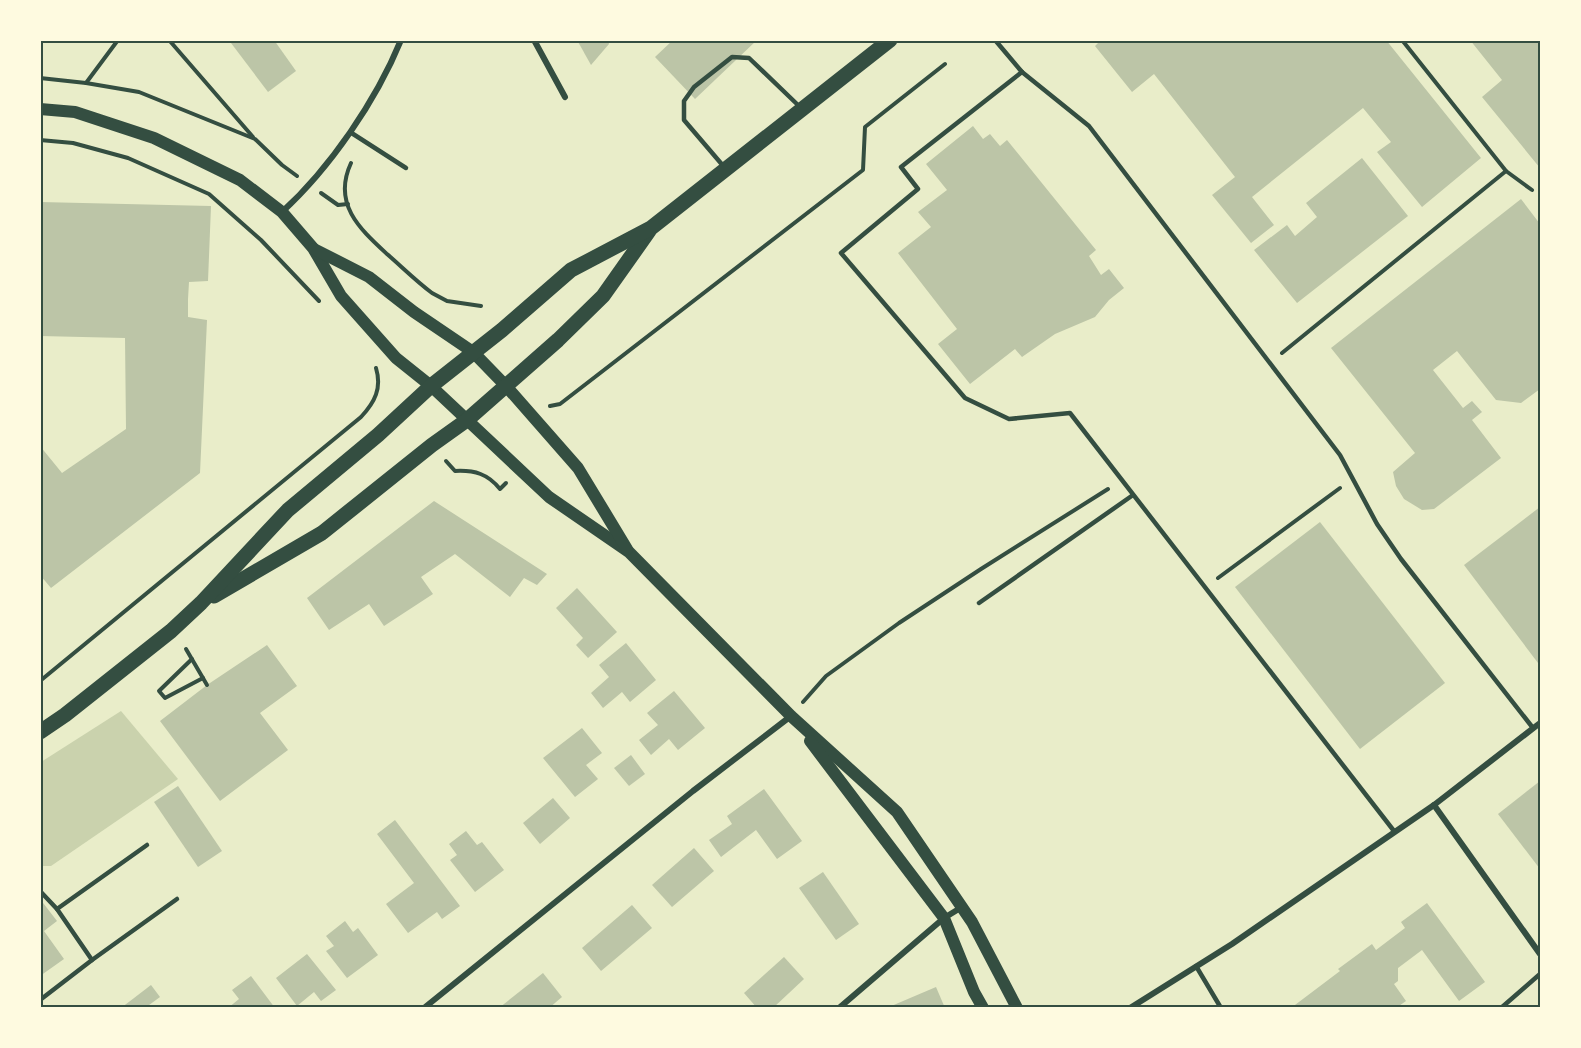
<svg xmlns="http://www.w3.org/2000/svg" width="1581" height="1048" viewBox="0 0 1581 1048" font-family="Literata,serif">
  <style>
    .green { fill: #cad2ad }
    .building { fill: #bcc5a7 }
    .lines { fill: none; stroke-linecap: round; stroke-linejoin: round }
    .path { stroke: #344e41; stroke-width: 4 }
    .service { stroke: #344e41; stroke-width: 4.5 }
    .minor { stroke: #344e41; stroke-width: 6 }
    .secondary { stroke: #344e41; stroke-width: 12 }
    .primary { stroke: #344e41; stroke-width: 15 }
    .neatline { fill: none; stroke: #344e41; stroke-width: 2 }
  </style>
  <rect width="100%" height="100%" fill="#e9edc9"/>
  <path class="green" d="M121 711 178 779 51 866H41V762Z"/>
  <g class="building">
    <path d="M235 40H274L296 71 268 92 231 43Z"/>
    <path d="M577 40H608L609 44 591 65Z"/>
    <path d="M673 40H757L695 99 655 57Z"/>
    <path d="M1101 40H1386L1481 158 1422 207 1377 152 1391 142 1363 108 1252 197 1274 225 1251 243 1212 195 1235 177 1154 74 1132 92 1095 46Z"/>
    <path d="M1470 40H1540V168L1482 97 1502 80Z"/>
    <path d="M973 126 983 139 990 134 1000 146 1007 140 1096 250 1089 256 1101 275 1109 269 1124 288 1109 300 1095 317 1055 334 1022 357 1015 349 970 384 938 344 957 329 898 253 931 227 918 212 947 190 926 164Z"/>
    <path d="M1362 158 1408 216 1297 303 1254 250 1287 225 1295 236 1317 217 1306 203Z"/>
    <path d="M1521 199 1540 224V389L1521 403 1496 400 1457 351 1433 370 1463 408 1472 401 1482 412 1472 420 1501 458 1434 509 1422 510 1404 499 1396 486 1393 472 1415 453 1331 348Z"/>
    <path d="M40 202 211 206 208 281 189 282 188 299V317L207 320 200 473 51 588 40 575V446L62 473 126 429 125 338 40 336Z"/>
    <path d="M434 501 547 574 537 585 524 578 510 597 455 554 421 577 433 594 384 626 369 604 329 630 307 598Z"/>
    <path d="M1540 507V662L1538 663 1464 565Z"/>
    <path d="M1320 522 1445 683 1360 749 1235 587Z"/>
    <path d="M577 588 617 632 588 658 576 645 583 638 556 608Z"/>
    <path d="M626 643 656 680 630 702 622 692 603 708 591 693 609 677 599 665Z"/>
    <path d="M267 645 297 686 260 713 288 750 220 801 160 721 207 685Z"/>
    <path d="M674 691 705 728 678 750 669 739 651 755 639 740 658 725 647 713Z"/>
    <path d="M582 728 602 753 586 765 598 779 575 797 543 758Z"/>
    <path d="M631 755 645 774 629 786 614 768Z"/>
    <path d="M1540 781V869L1498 814Z"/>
    <path d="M178 786 222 851 198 867 154 802Z"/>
    <path d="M764 789 802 841 777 859 756 830 721 857 709 840 732 824 727 816Z"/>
    <path d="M553 798 570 818 540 844 523 823Z"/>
    <path d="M395 820 460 906 442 919 437 912 408 933 386 904 414 883 377 834Z"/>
    <path d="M466 831 477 845 482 842 504 870 475 892 450 860 457 855 449 844Z"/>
    <path d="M694 848 714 871 672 907 652 885Z"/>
    <path d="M823 872 859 924 836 940 799 888Z"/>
    <path d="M40 899 57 921 44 931 64 959 40 976Z"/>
    <path d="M1427 903 1485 982 1459 1001 1422 950 1398 968V981L1394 984 1406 1001 1396 1008H1291L1340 971 1338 969 1372 944 1376 950 1405 928 1401 922Z"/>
    <path d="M632 905 652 928 601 971 582 948Z"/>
    <path d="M345 921 353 932 358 928 378 955 347 978 326 951 334 946 326 936Z"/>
    <path d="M307 954 336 990 321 1001 314 992 297 1006 276 978Z"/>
    <path d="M784 957 804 979 773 1008H757L744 993Z"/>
    <path d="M543 973 562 997 549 1008H499Z"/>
    <path d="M251 976 275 1008H228L239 999 232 990Z"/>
    <path d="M151 985 160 997 145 1008H121Z"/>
    <path d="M936 987 945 1008H889V1007Z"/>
  </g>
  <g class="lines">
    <g class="path">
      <path d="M169 40 253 137"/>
      <path d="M40 78 86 83 139 92 255 139 282 165 297 176"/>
      <path d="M86 83 118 40"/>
      <path d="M40 140 73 143 128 158 209 194 261 240 319 301"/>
      <path d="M351 163C332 204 360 229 387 254 402 267 416 281 432 293L447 301 481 306"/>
      <path d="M1506 171 1532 190"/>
      <path d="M321 193 338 205 348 204"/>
      <path d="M1282 353 1506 171 1402 40"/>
      <path d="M550 406 560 404 863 170 865 127 945 64"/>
      <path d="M446 461 455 471C475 470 488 474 500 489L506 483"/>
      <path d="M1218 578 1340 488"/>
      <path d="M186 649 207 685"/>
      <path d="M192 659 159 691 165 698 203 678"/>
      <path d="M40 681 361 417C375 402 382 388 376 368"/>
      <path d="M803 702 826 676 899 623 981 569 1108 489"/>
    </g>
    <g class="service">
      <path d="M995 40 1022 72 1089 126 1340 455 1377 524 1401 559 1533 728"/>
      <path d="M1022 72 901 167 918 189 841 253 965 398 1009 419 1070 413 1394 831"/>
      <path d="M350 132 406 168"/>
      <path d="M725 168 684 120V101L694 87 732 57 749 58 799 106"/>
      <path d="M979 603 1133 495"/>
      <path d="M40 891 57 909 92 960 40 1000"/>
      <path d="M57 909 147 845"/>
      <path d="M92 960 177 899"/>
      <path d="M1196 966 1221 1008"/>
      <path d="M1501 1008 1540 974"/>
    </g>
    <g class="minor">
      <path d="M534 40 565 97"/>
      <path d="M282 212C330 168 376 101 401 40"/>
      <path d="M1434 805 1540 954"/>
      <path d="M424 1008 693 791 791 716"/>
      <path d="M839 1008 944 918 962 907"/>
      <path d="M1130 1008 1232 944 1434 805 1540 723"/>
    </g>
    <g class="secondary">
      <path d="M40 109 75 112 154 138 240 180 282 212 313 248 341 296 396 358 431 386 549 497 629 552 791 716 897 812 972 922 1017 1008"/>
      <path d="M314 249 369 277 414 312 473 352 506 386 578 468 627 549"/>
      <path d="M810 741 944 918 974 992 983 1008"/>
    </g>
    <g class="primary">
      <path d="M214 596 322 533 432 445 467 420 558 340 603 296 649 231"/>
      <path d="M40 732 65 715 171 631 201 603 288 510 378 435 431 386 502 330 571 270 651 228 890 40"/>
    </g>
  </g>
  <rect width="1581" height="1048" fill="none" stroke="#fefae0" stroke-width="84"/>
  <rect x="42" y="42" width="1497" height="964" class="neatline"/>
</svg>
